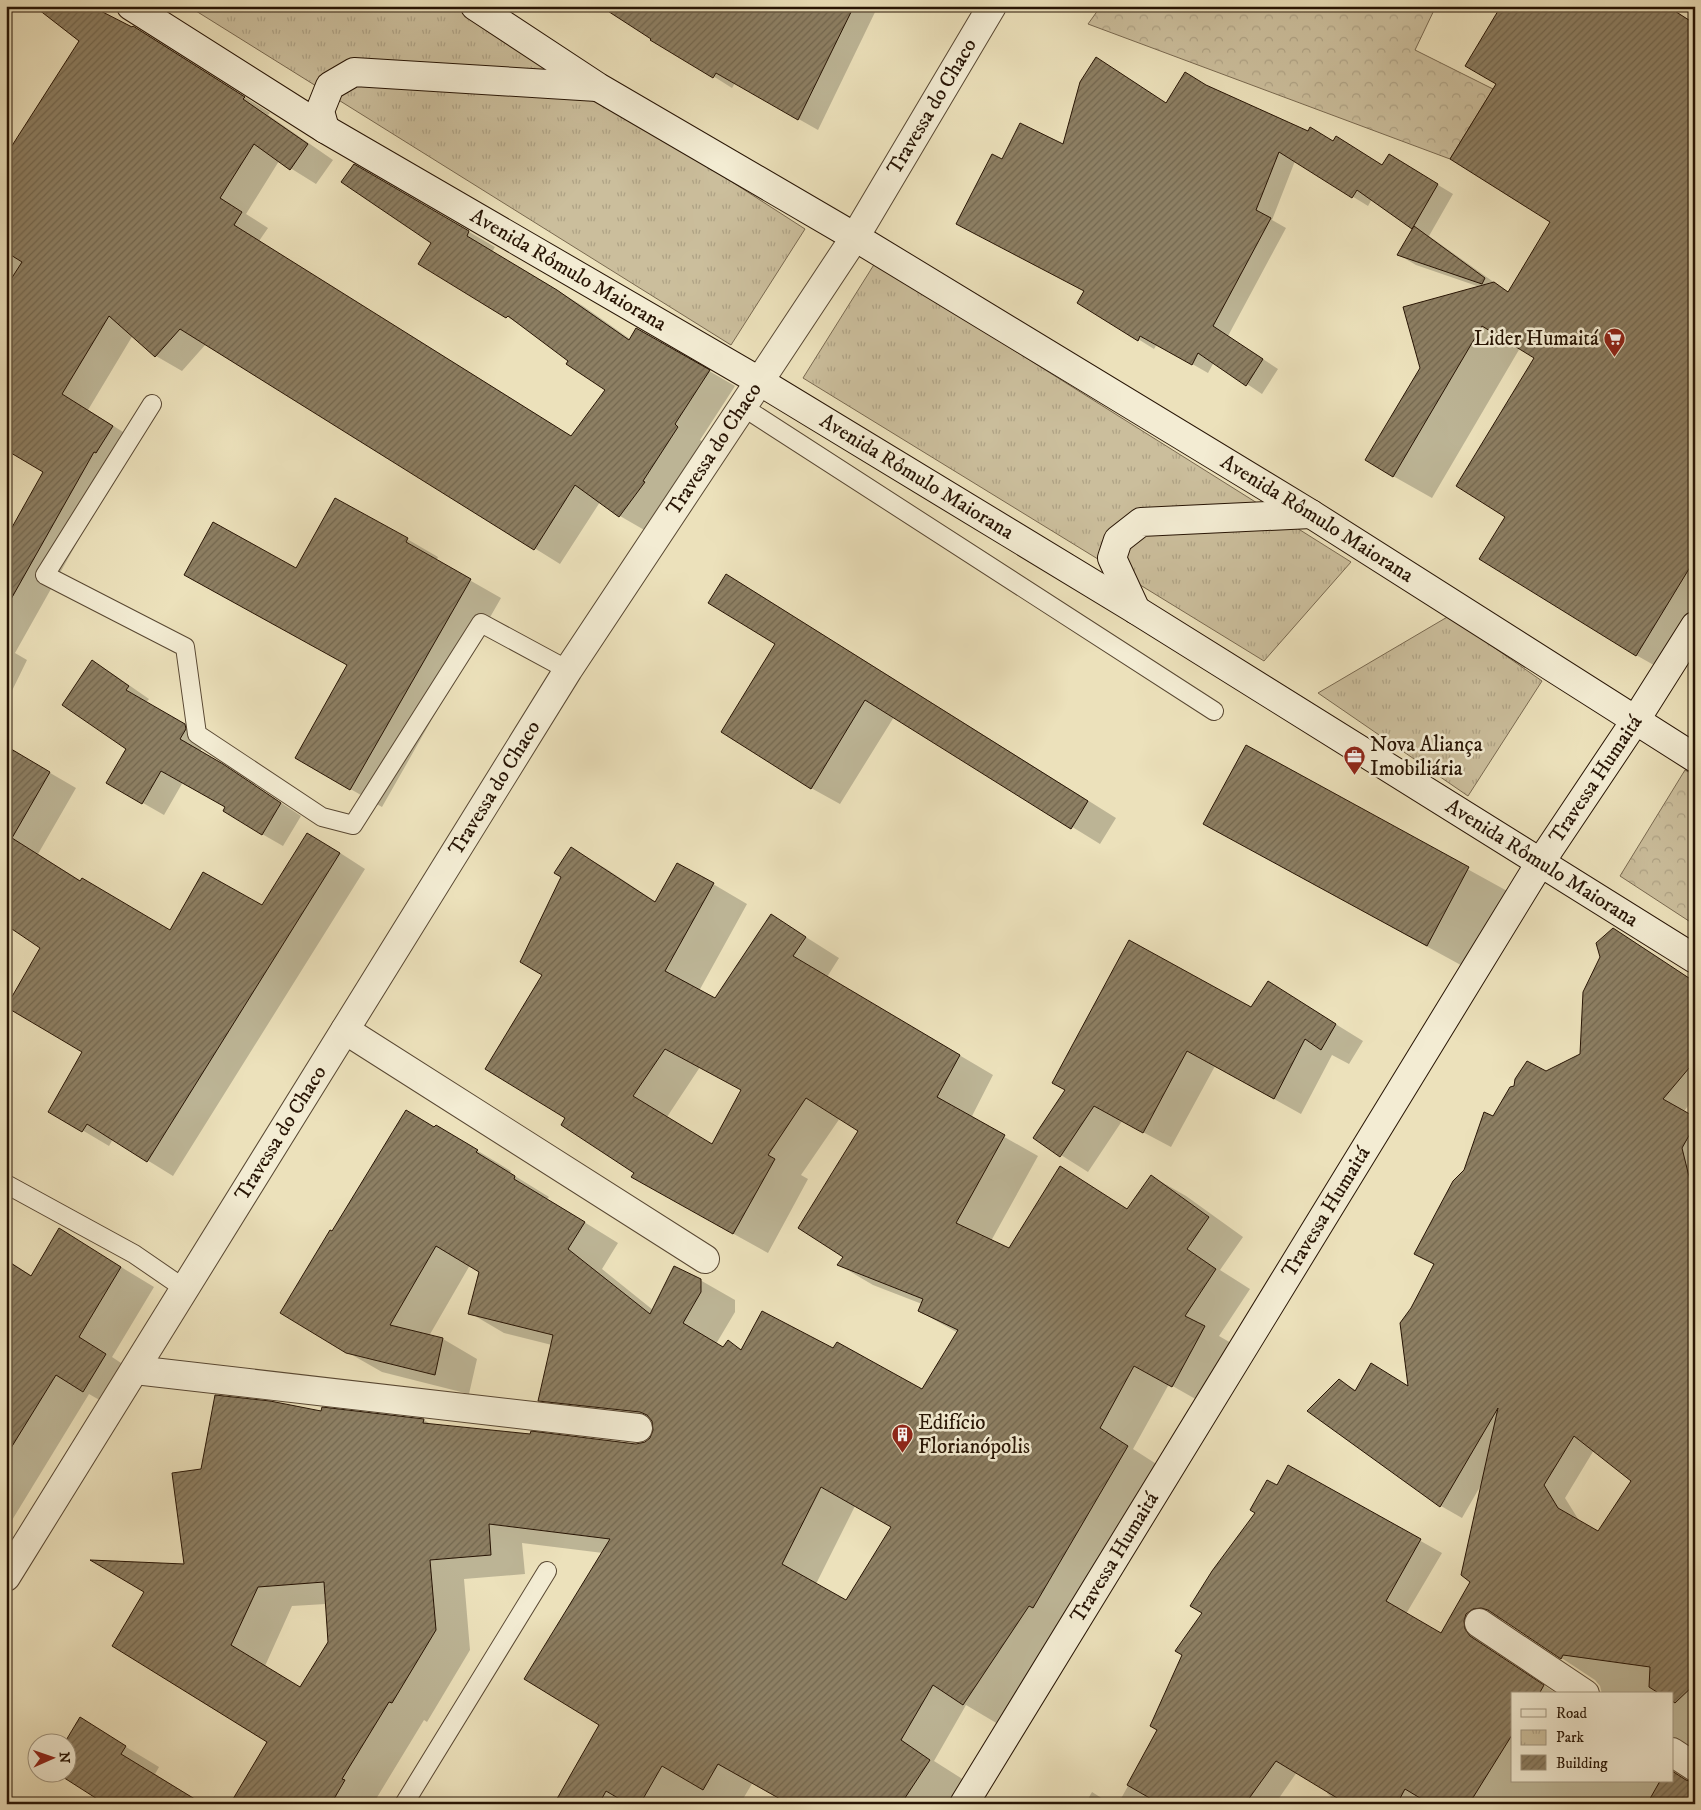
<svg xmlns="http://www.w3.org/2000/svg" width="1701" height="1810" viewBox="0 0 1701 1810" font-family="'IM FELL DW Pica',serif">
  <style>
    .forest { fill: url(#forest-crowns); stroke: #796950 }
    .park { fill: url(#park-tufts); stroke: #796950 }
    .shadow { fill: #0003; fill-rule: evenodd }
    .building { fill: url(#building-hatch); stroke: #271404; fill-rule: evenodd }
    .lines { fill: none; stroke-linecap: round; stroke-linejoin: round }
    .lane-casing { stroke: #584732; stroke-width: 20 }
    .street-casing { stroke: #584732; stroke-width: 30 }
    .secondary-casing { stroke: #271404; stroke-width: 30 }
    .lane { stroke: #f3ecd3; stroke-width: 18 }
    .street { stroke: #f3ecd3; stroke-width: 28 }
    .secondary { stroke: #f3ecd3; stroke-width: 28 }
    .labels { text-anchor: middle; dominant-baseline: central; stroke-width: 5; stroke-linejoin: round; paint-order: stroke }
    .street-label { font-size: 21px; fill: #271404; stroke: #f3ecd3 }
    .poi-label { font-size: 21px; fill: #271404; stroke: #f3ecd3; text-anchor: start }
  </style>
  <defs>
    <pattern id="forest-crowns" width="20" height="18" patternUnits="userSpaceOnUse" patternTransform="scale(1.25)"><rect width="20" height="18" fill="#cbbe9c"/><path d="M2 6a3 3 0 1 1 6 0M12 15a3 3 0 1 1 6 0" fill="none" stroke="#aea285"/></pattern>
    <pattern id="park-tufts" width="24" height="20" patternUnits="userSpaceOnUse" patternTransform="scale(1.25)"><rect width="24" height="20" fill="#cbbe9c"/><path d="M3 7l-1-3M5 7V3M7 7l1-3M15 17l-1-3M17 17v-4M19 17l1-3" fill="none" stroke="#aea285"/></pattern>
    <pattern id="building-hatch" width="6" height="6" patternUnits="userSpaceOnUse" patternTransform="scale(1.25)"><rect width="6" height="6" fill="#8d7f63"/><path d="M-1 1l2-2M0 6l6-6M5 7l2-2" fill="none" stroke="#73674f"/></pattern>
  </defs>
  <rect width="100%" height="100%" fill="#ece1bb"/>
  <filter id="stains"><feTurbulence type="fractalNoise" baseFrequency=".004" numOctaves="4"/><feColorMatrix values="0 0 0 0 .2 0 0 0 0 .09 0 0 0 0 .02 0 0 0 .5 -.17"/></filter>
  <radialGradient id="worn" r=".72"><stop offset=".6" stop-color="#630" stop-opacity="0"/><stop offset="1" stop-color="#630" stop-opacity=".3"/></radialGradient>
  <g class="forest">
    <path d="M1101 6H1299L1306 10 1308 6H1436L1415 50 1493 89 1450 159 1088 24Z"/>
    <path d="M1685 770 1695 776V925L1620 876Z"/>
  </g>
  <g class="park">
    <path d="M188 6H459L805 229 731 345Z"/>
    <path d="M875 263 1351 562 1264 661 803 378Z"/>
    <path d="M1449 616 1542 681 1468 796 1318 693Z"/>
  </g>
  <g class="shadow">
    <path d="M36 6H101L98 11 133 29 134 28 159 42 270 113 268 115 333 160 316 184 279 161 246 214 268 228 259 241 572 437 607 390 526 328 420 264 433 243 354 165 495 247 492 252 583 306 630 339 637 329 735 386 700 440 704 442 646 531 620 516 600 502 560 564 206 344 182 371 156 356 133 335 88 410 139 442 123 467 120 466 15 653 27 660 6 703V541L45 472 6 448V157L81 40Z"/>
    <path d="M602 6H878L818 130 735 83 732 88Z"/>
    <path d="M1667 6 1695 23V644L1675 677 1636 655 1506 517 1535 357 1520 348 1432 498 1393 476 1480 287 1416 265 1399 255 1414 228 1372 199 1368 206 1295 161 1272 220 1286 228 1228 336 1278 369 1262 394 1214 362 1208 373 1157 344 1154 349 1138 339 1085 291 1003 160 1064 146 1209 87 1383 166 1405 165 1453 194 1429 236 1509 293 1552 222Z"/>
    <path d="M407 539 438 557 436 561 501 598 382 807 296 758 349 665 297 570Z"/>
    <path d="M755 592 1116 818 1100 844 894 717 840 804 811 788 777 644Z"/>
    <path d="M92 662 113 674 149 699 146 703 205 737 206 741 200 752 244 778 301 816 283 846 262 834 227 807 183 782 164 815 108 783 128 749Z"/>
    <path d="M1246 747 1509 892 1468 969 1204 824Z"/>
    <path d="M21 756 76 788 38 854 81 881 171 932 262 907 334 849 365 869 173 1176 113 1139 109 1146 50 1111 84 1052 41 948 6 890Z"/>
    <path d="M571 849 605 868 656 902 713 884 747 904 699 991 716 1000 771 915 839 958 827 977 993 1075 971 1118 1038 1156 991 1241 1009 1249 1060 1168 1128 1209 1151 1176 1186 1196 1243 1237 1220 1270 1250 1289 1219 1336 1238 1347 1206 1405 1169 1384 1133 1449 1161 1467 998 1724 966 1705 934 1761 964 1780 948 1804H918L913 1801 912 1804H791L753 1782 740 1804H555L601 1725 603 1553 522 1543 525 1574 464 1579 470 1650 427 1722 424 1720 376 1799 378 1801 377 1804H231L269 1741 185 1565 202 1470 322 1413 323 1409 424 1420 432 1425 636 1445 645 1443 651 1438 655 1429 573 1420 539 1400 552 1345 504 1333 470 1313 480 1271 470 1265 429 1336 443 1339 477 1359 469 1394 382 1372 347 1352 332 1232 435 1128 470 1146 511 1171 510 1173 549 1197 547 1199 618 1243 602 1269 653 1310 700 1280 735 1300V1312L716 1344 724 1349 728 1342 743 1350H834L922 1390 958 1333 919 1311 922 1304 873 1285 839 1265 845 1256 860 1130 840 1118 801 1175 808 1179 768 1253 667 1197 567 1118 543 975 563 877ZM700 1067 743 1090 712 1145 667 1117ZM855 1506 893 1527 847 1601 816 1584ZM326 1604 329 1642 301 1688 265 1666 292 1606Z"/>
    <path d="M1634 942 1695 982V1098L1683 1112 1695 1118V1748L1686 1750 1680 1773 1691 1783 1695 1804H1327L1331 1797 1327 1793 1328 1791 1297 1772 1275 1804H1118L1159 1730 1204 1612 1289 1467 1442 1553 1406 1614 1441 1635 1472 1582 1481 1485 1462 1518 1441 1506 1309 1411 1339 1381 1356 1390 1410 1387 1412 1309 1435 1264 1465 1171 1494 1117 1546 1072 1581 1055ZM1594 1450 1632 1480 1599 1533 1580 1522 1565 1498ZM1504 1620 1595 1680 1600 1686 1602 1694H1672V1781H1512V1694H1557L1492 1650 1486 1643 1494 1621Z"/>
    <path d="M1295 999 1363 1041 1349 1064 1332 1055 1301 1114 1215 1066 1171 1147 1122 1121 1088 1172 1034 1138 1252 1009Z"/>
    <path d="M60 1230 154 1287 112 1357 139 1375 117 1410 89 1394 6 1530V1259L32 1276Z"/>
    <path d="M80 1719 159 1767 155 1774 202 1804H90L95 1796 68 1772 66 1742Z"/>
    <path d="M1092 1792 1111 1804H1085Z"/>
  </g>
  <g class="building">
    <path d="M34 6H91L132 27 133 26 245 97 243 99 308 144 290 170 254 144 220 198 242 212 234 225 571 436 605 390 566 364 568 361 508 316 506 318 418 264 431 243 341 182 354 164 469 231 467 236 557 290 629 340 636 328 710 370 675 424 678 427 643 481 645 482 619 517 575 485 534 550 180 329 155 357 109 316 62 394 113 426 96 453 94 452 6 608V538L43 472 6 450V287L22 262 6 252V155L79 41Z"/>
    <path d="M600 6H854L798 120 716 73 713 78 650 40 651 39Z"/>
    <path d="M1501 6H1667L1695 24V559L1636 656 1479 559 1505 517 1456 486 1534 358 1482 326 1393 477 1365 460 1420 368 1403 307 1494 282 1508 292 1550 222 1450 159 1496 84 1465 66Z"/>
    <path d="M1096 57 1166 103 1185 72 1206 85 1308 131 1310 127 1333 141 1336 136 1382 165 1389 154 1438 184 1412 229 1357 190 1352 198 1279 152 1256 210 1271 218 1213 326 1263 359 1246 386 1198 353 1192 365 1140 336 1138 341 1077 303 1084 291 956 224 992 154 1002 159 1020 123 1063 144 1080 82Z"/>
    <path d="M1414 226 1485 278 1482 284 1397 255Z"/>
    <path d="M335 498 408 538 406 542 471 579 350 790 295 758 347 665 184 575 213 522 296 568Z"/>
    <path d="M726 574 1088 801 1071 829 865 700 811 789 721 732 775 644 708 603Z"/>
    <path d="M92 660 129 686 126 690 185 724 186 729 180 739 223 764 281 803 262 835 223 811 225 807 161 771 142 804 106 783 126 749 62 705Z"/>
    <path d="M1246 745 1469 867 1427 946 1203 824Z"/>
    <path d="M6 746 50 772 12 838 80 881 82 878 170 930 203 872 262 905 307 833 340 853 147 1162 87 1124 82 1132 48 1112 82 1052 6 1007 40 948 6 925Z"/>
    <path d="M571 847 655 902 677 863 714 883 665 971 715 998 771 914 806 937 793 956 960 1055 937 1097 1005 1135 956 1223 1009 1248 1060 1166 1127 1209 1151 1175 1209 1217 1187 1249 1216 1269 1185 1316 1205 1326 1172 1387 1134 1366 1100 1428 1128 1446 1033 1608 1029 1606 963 1705 933 1685 901 1740 930 1760 901 1804H789L718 1764 703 1790 662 1766 640 1804H628L606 1791 599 1804H554L599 1725 524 1679 610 1539 489 1524 491 1555 430 1560 436 1630 392 1703 389 1702 342 1779 345 1780 331 1804H230L267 1742 112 1646 144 1592 90 1560 184 1564 172 1473 201 1469 215 1395 270 1401 321 1411 322 1407 424 1419 423 1423 530 1434 531 1431 636 1444 645 1442 650 1438 653 1430 652 1421 647 1415 640 1412 538 1401 553 1335 468 1314 479 1272 436 1246 390 1325 443 1338 435 1375 346 1353 280 1313 330 1230 332 1231 406 1110 434 1127 436 1125 478 1150 476 1152 515 1176 514 1179 585 1222 568 1249 650 1314 674 1266 701 1279V1292L683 1323 723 1347 728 1340 741 1350 762 1311 833 1348 837 1342 922 1389 958 1330 918 1311 923 1299 837 1265 843 1257 798 1228 858 1131 806 1098 768 1155 775 1159 733 1234 631 1177 634 1173 561 1125 565 1118 485 1069 542 975 520 962 561 877 554 873ZM665 1049 741 1090 712 1144 633 1096ZM821 1487 891 1527 846 1600 782 1564ZM324 1582 328 1642 300 1687 231 1645 258 1587Z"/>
    <path d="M1613 928 1695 982V1061L1663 1099 1695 1117V1125L1682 1148 1695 1201V1684L1675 1703 1672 1701V1694H1660L1649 1687 1650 1667 1563 1655 1561 1659 1488 1610 1481 1608 1473 1609 1466 1614 1464 1621 1465 1629 1470 1636 1544 1685 1539 1694H1512V1735L1469 1804H1430L1405 1789 1397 1804H1347L1276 1761 1245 1804H1160L1127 1785 1157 1730 1150 1726 1182 1655 1175 1651 1202 1613 1190 1606 1212 1571 1255 1513 1250 1510 1267 1480 1277 1485 1288 1465 1421 1539 1386 1601 1441 1633 1470 1582 1461 1575 1498 1408 1440 1507 1307 1411 1339 1379 1355 1391 1371 1363 1408 1386 1400 1323 1411 1308 1434 1264 1414 1254 1453 1181 1464 1170 1484 1112 1493 1116 1510 1087 1514 1086 1515 1079 1527 1061 1546 1071 1580 1054 1583 992 1600 957 1596 943ZM1574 1436 1631 1481 1598 1531 1558 1508 1544 1485Z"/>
    <path d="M1129 940 1251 1007 1268 981 1336 1024 1321 1050 1305 1039 1274 1099 1187 1051 1143 1133 1094 1106 1060 1157 1033 1138 1065 1090 1052 1083Z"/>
    <path d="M59 1228 121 1267 79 1337 106 1354 83 1392 56 1375 6 1456V1260L31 1276Z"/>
    <path d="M80 1717 126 1746 121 1754 203 1804H105L55 1772H68V1742H65Z"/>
    <path d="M1672 1771 1686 1780 1695 1783V1804H1647L1660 1781H1672Z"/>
  </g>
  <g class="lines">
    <defs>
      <g id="lane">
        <path d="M152 404 45 575 185 647 197 734 322 817 353 825 481 623 568 670"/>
        <path d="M743 407 1214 711"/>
        <path d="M6 1184 134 1254 185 1289"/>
        <path d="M404 1804 547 1571"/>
      </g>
      <g id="street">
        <path d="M345 1030 705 1259"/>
        <path d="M135 1370 638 1428"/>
        <path id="s1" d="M6 1577 568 670 855 237 992 6"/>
        <path d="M1479 1623 1585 1694"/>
        <path d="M1672 1752 1695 1767"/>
      </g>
      <g id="secondary">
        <path id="s2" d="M131 6 325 129 759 381 1136 610 1695 959"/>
        <path id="s3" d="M475 6 598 87 855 237 1311 514 1695 758"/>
        <path d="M325 129 320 111 330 86 354 72 597 87"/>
        <path d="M1136 610 1112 558 1118 540 1141 522 1311 514"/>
        <path id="s4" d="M964 1804 1540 863 1635 721 1695 626"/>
      </g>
    </defs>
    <use href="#lane" class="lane-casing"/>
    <use href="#street" class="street-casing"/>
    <use href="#secondary" class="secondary-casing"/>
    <use href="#lane" class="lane"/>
    <use href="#street" class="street"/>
    <use href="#secondary" class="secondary"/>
  </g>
  <defs>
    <symbol id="supermarket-pin" viewBox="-11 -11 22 30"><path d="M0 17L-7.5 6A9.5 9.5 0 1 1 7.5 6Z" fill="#8f2418" stroke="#f3ecd3"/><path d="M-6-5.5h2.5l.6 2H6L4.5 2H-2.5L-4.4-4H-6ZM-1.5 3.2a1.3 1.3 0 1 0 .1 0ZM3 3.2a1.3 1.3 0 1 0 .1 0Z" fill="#fff"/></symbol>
    <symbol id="office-pin" viewBox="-11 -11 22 30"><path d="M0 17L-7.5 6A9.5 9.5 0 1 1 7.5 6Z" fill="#8f2418" stroke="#f3ecd3"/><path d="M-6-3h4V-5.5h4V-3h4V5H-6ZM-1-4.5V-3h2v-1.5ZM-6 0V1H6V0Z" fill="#fff"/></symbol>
    <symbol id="building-pin" viewBox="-11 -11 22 30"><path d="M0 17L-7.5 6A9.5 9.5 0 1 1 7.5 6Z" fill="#8f2418" stroke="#f3ecd3"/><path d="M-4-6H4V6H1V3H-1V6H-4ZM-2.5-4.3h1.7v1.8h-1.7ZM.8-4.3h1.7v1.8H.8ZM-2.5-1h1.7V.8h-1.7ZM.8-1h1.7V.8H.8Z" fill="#fff"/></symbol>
  </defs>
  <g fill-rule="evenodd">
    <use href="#supermarket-pin" x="1602" y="326" width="25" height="34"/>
    <use href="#office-pin" x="1342" y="744" width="25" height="34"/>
    <use href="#building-pin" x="890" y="1422" width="25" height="34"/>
  </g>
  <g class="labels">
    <g class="street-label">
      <text stroke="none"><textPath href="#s1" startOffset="1738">Travessa do Chaco</textPath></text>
      <text stroke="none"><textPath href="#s2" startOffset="511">Avenida Rômulo Maiorana</textPath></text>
      <text stroke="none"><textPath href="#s1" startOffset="1332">Travessa do Chaco</textPath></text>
      <text stroke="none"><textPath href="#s2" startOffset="916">Avenida Rômulo Maiorana</textPath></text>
      <text stroke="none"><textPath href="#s3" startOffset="986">Avenida Rômulo Maiorana</textPath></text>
      <text stroke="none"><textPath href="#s4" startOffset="1204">Travessa Humaitá</textPath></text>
      <text stroke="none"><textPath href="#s1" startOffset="928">Travessa do Chaco</textPath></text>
      <text stroke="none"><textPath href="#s2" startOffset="1651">Avenida Rômulo Maiorana</textPath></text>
      <text stroke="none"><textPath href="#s1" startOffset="522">Travessa do Chaco</textPath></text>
      <text stroke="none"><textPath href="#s4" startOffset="694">Travessa Humaitá</textPath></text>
      <text stroke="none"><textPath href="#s4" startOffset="289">Travessa Humaitá</textPath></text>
    </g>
    <g class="poi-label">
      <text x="1599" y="339" text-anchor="end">Lider Humaitá</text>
      <text x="1370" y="745">Nova Aliança<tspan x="1370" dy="24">Imobiliária</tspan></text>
      <text x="918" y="1423">Edifício<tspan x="918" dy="24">Florianópolis</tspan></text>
    </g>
  </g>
  <rect width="1701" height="1810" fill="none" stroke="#ece1bb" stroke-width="25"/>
  <rect x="8" y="8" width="1686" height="1795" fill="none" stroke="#271404" stroke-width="2.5"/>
  <rect x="12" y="12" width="1676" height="1785" fill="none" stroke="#271404"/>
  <rect x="1511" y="1692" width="162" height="90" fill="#f3ecd3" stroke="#a19680"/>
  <rect x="1521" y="1709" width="25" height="8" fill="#f3ecd3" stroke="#a19680"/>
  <text x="1556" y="1718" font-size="15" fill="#271404">Road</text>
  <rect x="1521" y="1730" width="25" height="15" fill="url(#park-tufts)" stroke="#a19680"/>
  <text x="1556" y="1742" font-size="15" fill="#271404">Park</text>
  <rect x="1521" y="1755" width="25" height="15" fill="url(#building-hatch)" stroke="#a19680"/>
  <text x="1556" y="1768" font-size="15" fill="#271404">Building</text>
  <g transform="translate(52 1758) rotate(88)"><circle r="24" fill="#f3ecd3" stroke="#a19680"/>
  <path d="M0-4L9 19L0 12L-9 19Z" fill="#8f2418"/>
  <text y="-8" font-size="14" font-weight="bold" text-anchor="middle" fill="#271404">N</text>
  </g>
  <rect width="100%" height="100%" filter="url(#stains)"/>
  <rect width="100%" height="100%" fill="url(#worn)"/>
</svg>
